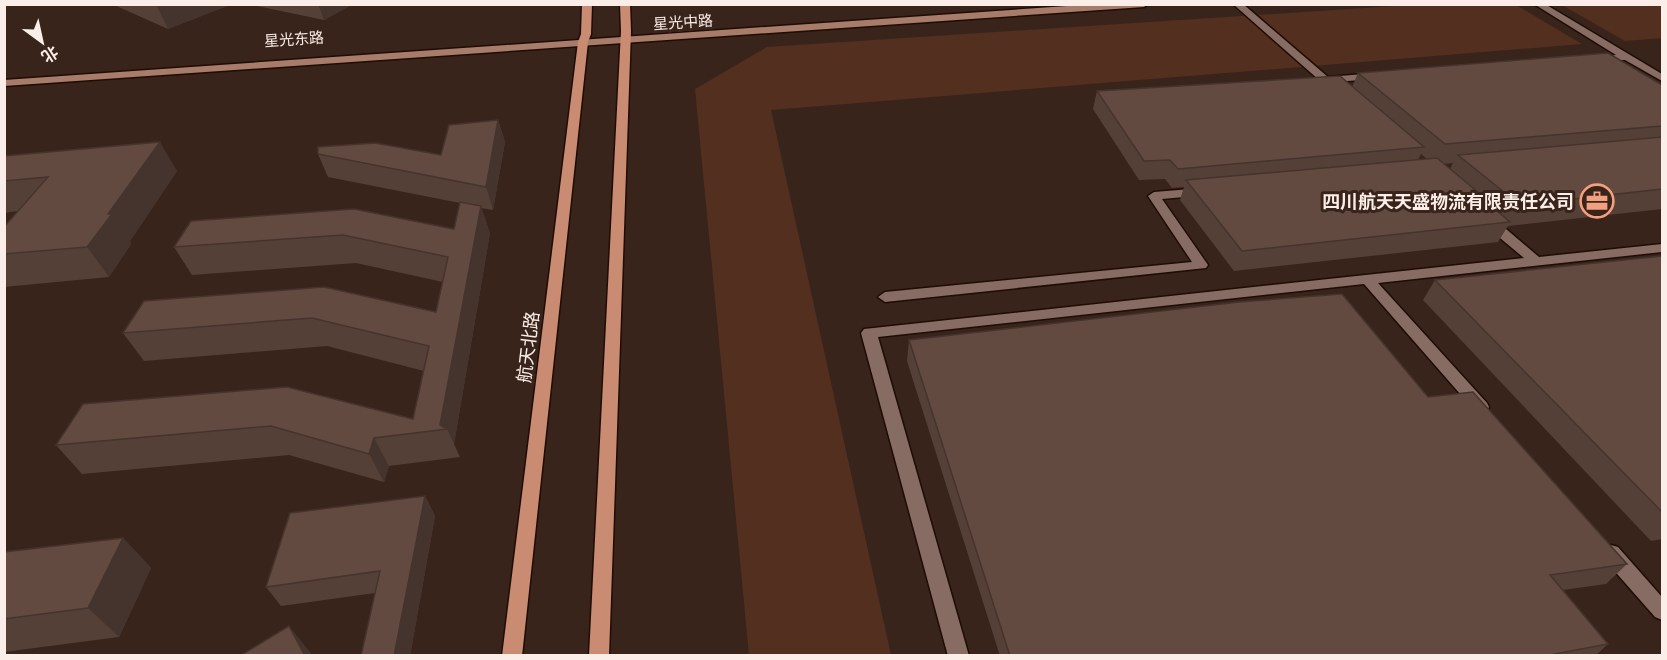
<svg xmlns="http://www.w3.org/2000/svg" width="1667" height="660" viewBox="0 0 1667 660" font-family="Mulish,'Noto Sans SC',sans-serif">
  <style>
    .green { fill: #532f1f }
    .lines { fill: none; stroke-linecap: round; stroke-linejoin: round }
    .service-casing { stroke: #1f0c05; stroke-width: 3 }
    .secondary-casing { stroke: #1f0c05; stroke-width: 3 }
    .primary-casing { stroke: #1f0c05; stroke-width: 3 }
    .service { fill: #866c62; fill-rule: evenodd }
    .secondary { fill: #a87c6a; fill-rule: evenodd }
    .primary { fill: #c98b72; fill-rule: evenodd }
    .wall { fill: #544037; fill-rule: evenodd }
    .shaded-wall { fill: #45342d }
    .building { fill: #624a40; stroke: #45342d; stroke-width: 1.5 }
    .labels { text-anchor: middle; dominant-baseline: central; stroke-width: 6; stroke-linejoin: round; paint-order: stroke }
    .far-street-label { font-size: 15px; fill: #fbede7; stroke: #39241b }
    .poi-label { font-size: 18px; font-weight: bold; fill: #fbede7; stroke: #39241b; text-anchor: end }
    .street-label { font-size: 18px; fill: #fbede7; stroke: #39241b }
  </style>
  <rect width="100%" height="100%" fill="#39241b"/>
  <g class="green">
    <path d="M1410 5H1516L1582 44 771 110 891 655H749L695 89 767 47Z"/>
    <path d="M1562 5H1662V38L1625 41Z"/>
  </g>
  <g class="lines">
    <defs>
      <g id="service">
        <path d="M1233 4H1243L1328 77 1375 73 1380 76 1375 79 1334 82 1335 87H1327Z"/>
        <path d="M1534 4H1545L1662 74V81L1625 60 1592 61V57L1616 55Z"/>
        <path d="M1203 188 1209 192 1207 195 1162 199 1208 265 1206 268 885 302 878 297 885 292 1192 262 1148 196 1154 192Z"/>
        <path d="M1487 216 1492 217 1539 257 1662 244V252L1378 283 1487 403 1489 407 1487 411H1475L1364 284 878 337 969 656H948L861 333 864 329 1524 258 1482 223 1480 220 1482 217Z"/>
        <path d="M1611 545 1618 547 1662 597V620L1655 617 1604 559 1602 553 1604 547Z"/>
      </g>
      <path id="secondary" d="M1096 4H1148L1144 7 4 86V80Z"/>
      <g id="primary">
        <path d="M582 4H592L591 34 588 42 522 656H502L578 42 581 34Z"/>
        <path d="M620 4H630L631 31 609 656H589L621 31Z"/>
      </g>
    </defs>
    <use href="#service" class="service-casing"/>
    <use href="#secondary" class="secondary-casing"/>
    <use href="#primary" class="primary-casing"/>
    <use href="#service" class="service"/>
    <use href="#secondary" class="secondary"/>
    <use href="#primary" class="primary"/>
  </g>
  <g class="wall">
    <path d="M112 4H232L168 29Z"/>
    <path d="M256 4H353L324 20 257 6Z"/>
    <path d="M1358 73 1662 85V209L1508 226 1498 242 1234 271 1180 200 1184 187 1172 188 1165 179 1139 180 1093 109 1097 91 1352 87ZM1421 154 1427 159 1418 160ZM1453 163 1450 169 1444 164Z"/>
    <path d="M498 120 505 142 493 210 481 208 490 233 454 444 460 457 389 466 384 482 289 455 82 474 56 445 83 404 413 419 424 371 327 346 144 361 123 333 144 301 436 312 443 282 356 263 192 275 174 247 191 221 454 229 460 203 328 177 318 154 441 155Z"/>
    <path d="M4 156 177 171 130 241 131 244 109 277 4 287V227L18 211 4 213Z"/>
    <path d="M1662 256V539L1651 541 1423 300 1435 280Z"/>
    <path d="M909 340 1428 397 1627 564 1606 584 1563 590 1608 644 1595 656H1000L907 361Z"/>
    <path d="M425 496 435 516 410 656H361L375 593 281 606 266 587Z"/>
    <path d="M123 538 151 568 119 637 4 652V552Z"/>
  </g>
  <g class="shaded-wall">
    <path d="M156 4H232L168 29Z"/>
    <path d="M318 4H353L324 20Z"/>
    <path d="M498 120 505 142 493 210 486 187Z"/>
    <path d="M160 142 177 171 130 241 131 244 109 277 87 247 108 214Z"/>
    <path d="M481 206 490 233 454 444 447 429 440 425Z"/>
    <path d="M374 438 389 466 384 482 369 454Z"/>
    <path d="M425 496 435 516 410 656H394Z"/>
    <path d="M123 538 151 568 119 637 88 608Z"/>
    <path d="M289 626 313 656H305Z"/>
  </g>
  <g class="building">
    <path d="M1608 53 1662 85V126L1445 144 1358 73Z"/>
    <path d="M1340 76 1424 147 1178 169 1170 160 1144 161 1097 91Z"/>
    <path d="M498 120 486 187 318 154V147L375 143 441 155 449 125Z"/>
    <path d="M1662 137V189L1520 205 1458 155Z"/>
    <path d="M160 142 108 214H112L87 247 4 254V227L48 177 4 181V156Z"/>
    <path d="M1437 158 1498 209H1495L1510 222 1242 251 1186 180Z"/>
    <path d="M460 202 481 206 440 425 447 429 374 438 369 454 271 426 56 445 83 404 287 387 413 419 429 346 312 318 123 333 144 301 324 287 436 312 448 257 343 235 174 247 191 221 354 209 454 229Z"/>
    <path d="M1662 256V512L1435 280Z"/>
    <path d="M1342 294 1428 397 1473 392 1627 564 1550 575 1608 644 1544 656H1010L909 340 1239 302Z"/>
    <path d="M425 496 394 656H361L380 571 266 587 290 513Z"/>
    <path d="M123 538 88 608 4 619V552Z"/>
    <path d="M289 626 305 656H240Z"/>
  </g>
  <defs>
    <symbol id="office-ring" viewBox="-11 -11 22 22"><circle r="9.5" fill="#39241b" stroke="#f2a07f" stroke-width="1.5"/><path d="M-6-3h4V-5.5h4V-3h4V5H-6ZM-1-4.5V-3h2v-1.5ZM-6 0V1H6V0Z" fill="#f2a07f"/></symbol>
  </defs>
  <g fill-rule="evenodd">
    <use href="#office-ring" x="1578" y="182" width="38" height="38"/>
  </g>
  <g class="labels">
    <g class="far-street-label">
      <text transform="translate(683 22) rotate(-4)">星光中路</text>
      <text transform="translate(294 39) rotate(-4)">星光东路</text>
    </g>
    <g class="poi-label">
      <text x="1574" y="201">四川航天天盛物流有限责任公司</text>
    </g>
    <g class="street-label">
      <text transform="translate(528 347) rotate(-83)">航天北路</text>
    </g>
  </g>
  <rect width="1667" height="660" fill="none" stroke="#fbede7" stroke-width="12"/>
  <g transform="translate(42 42) rotate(147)" stroke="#39241b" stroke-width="4.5" paint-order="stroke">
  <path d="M0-4.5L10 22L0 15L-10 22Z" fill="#fbede7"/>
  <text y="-9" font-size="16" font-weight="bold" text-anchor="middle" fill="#fbede7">北</text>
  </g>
</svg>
